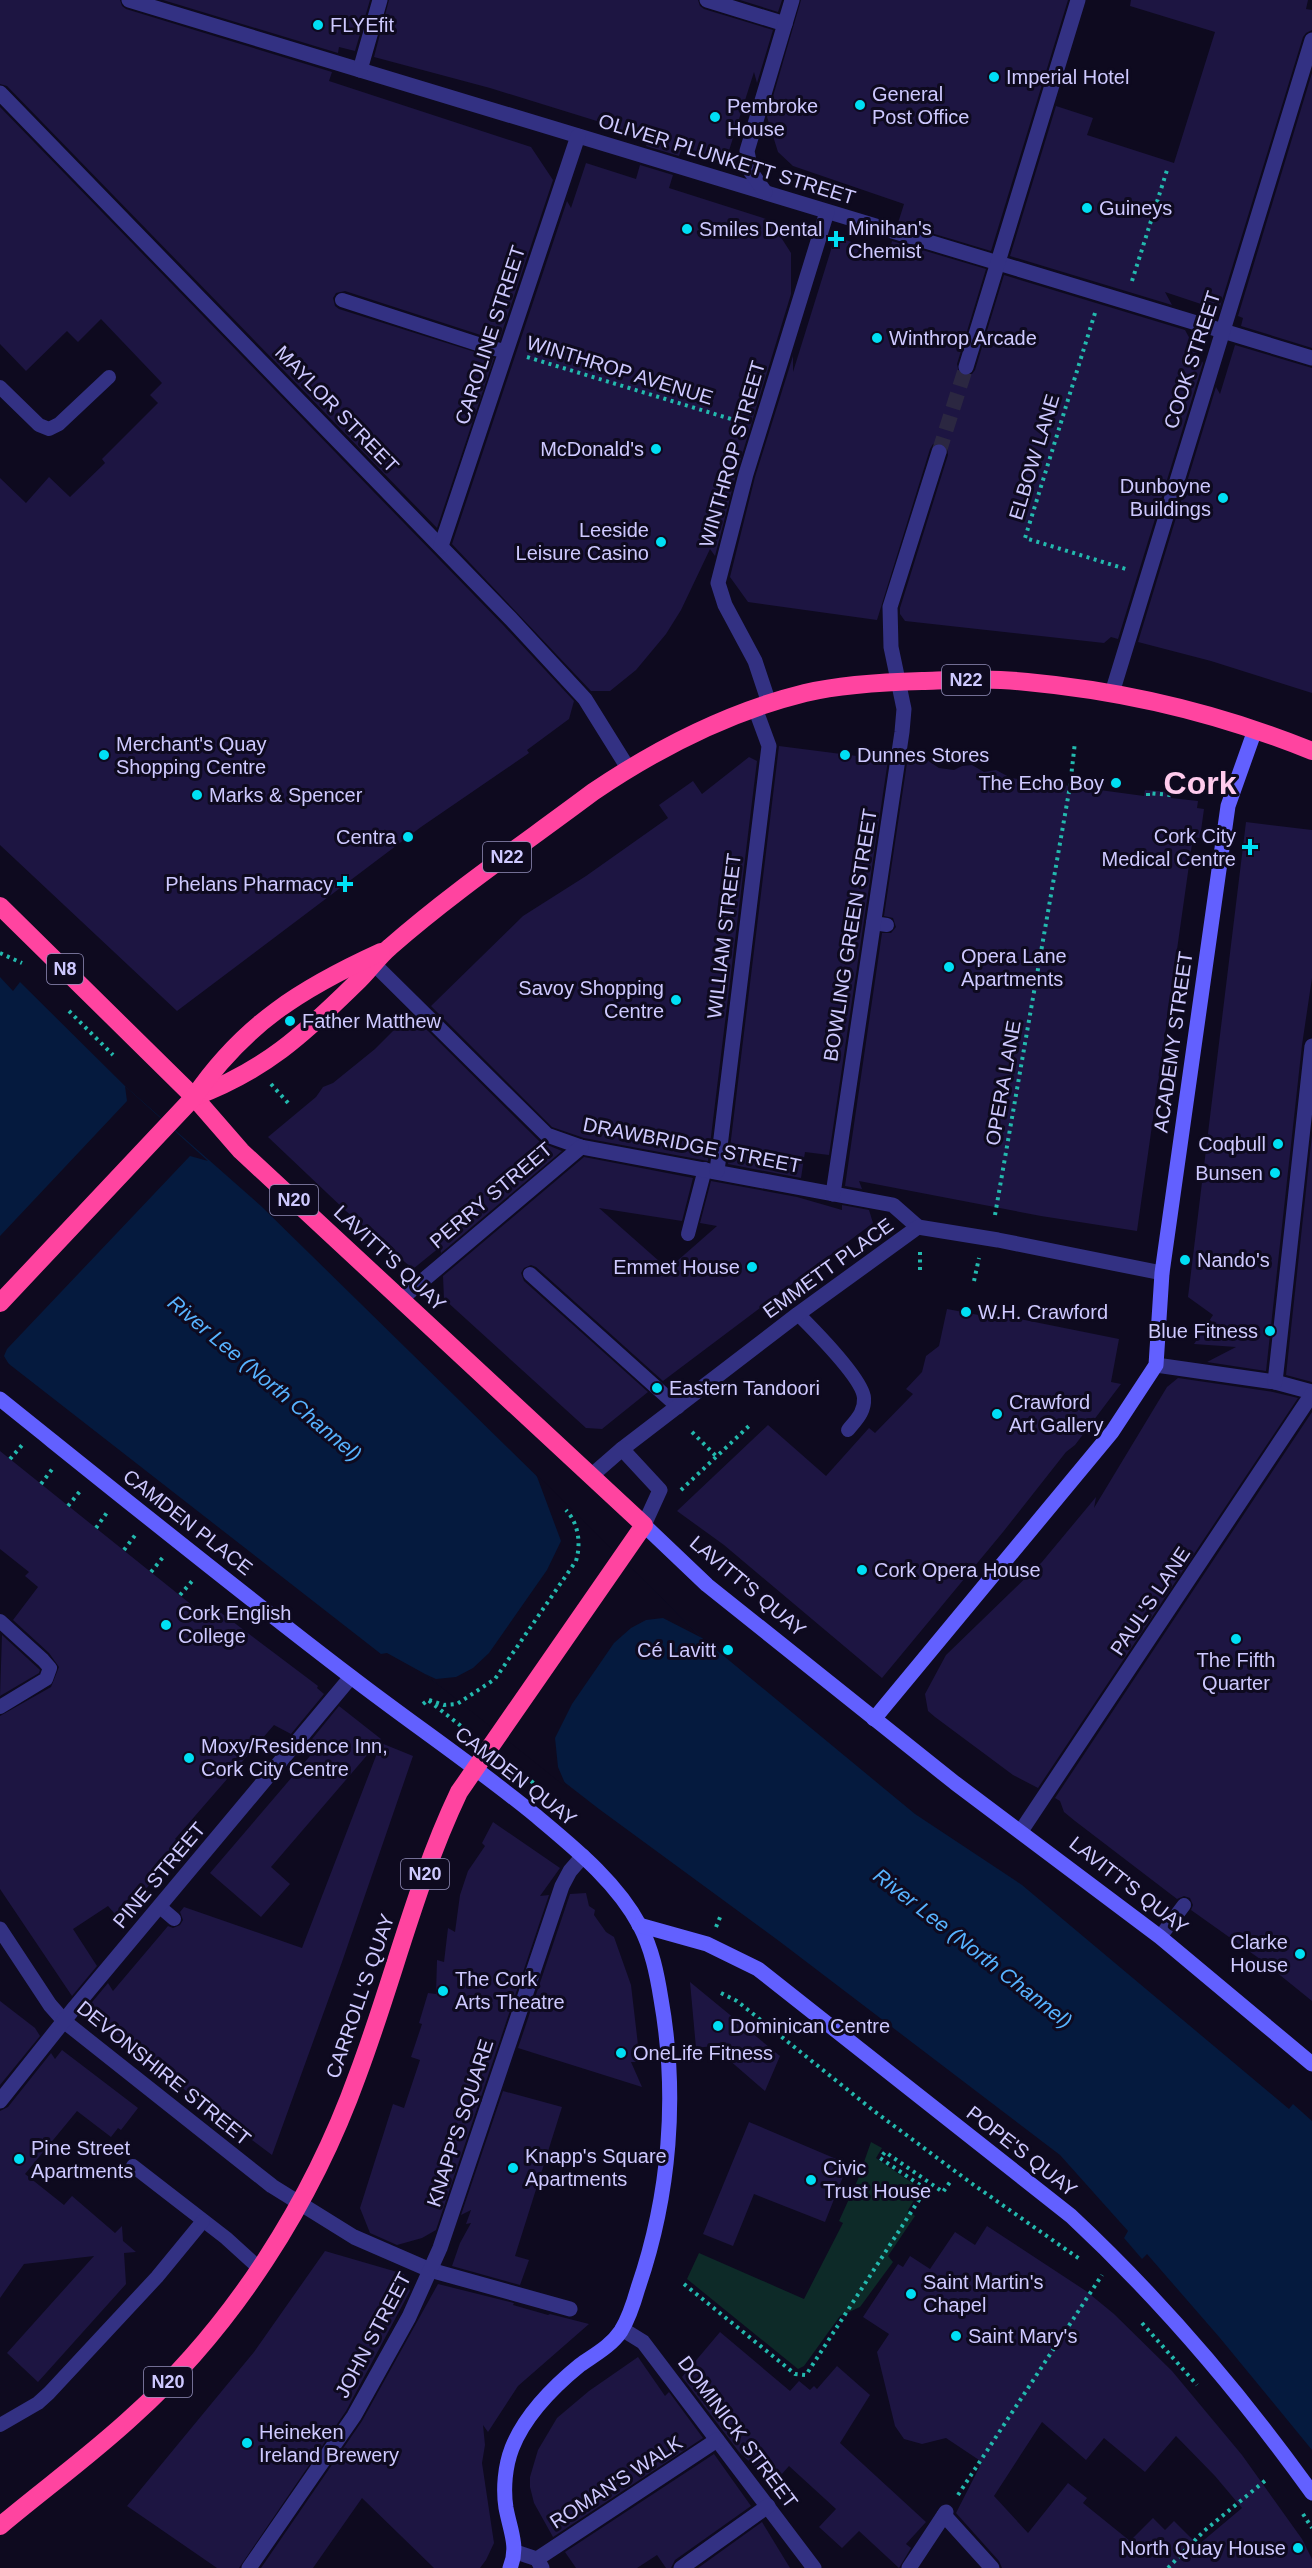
<svg xmlns="http://www.w3.org/2000/svg" width="1312" height="2568" viewBox="0 0 1312 2568" font-family="Helvetica,sans-serif">
  <style>
    .green { fill: #0d2a28 }
    .water { fill: #051a3e }
    .pier { fill: #0e0a1f }
    .building { fill: #1d1542; fill-rule: evenodd }
    .lines { fill: none; stroke-linecap: round; stroke-linejoin: round }
    .street-tunnel { stroke: #2b2741; stroke-width: 15; stroke-dasharray: 15 8; stroke-linecap: butt }
    .path { stroke: #23b9ae; stroke-width: 4; stroke-dasharray: 3 4.5; stroke-linecap: butt }
    .lane { stroke: #333183; stroke-width: 14 }
    .street { stroke: #333183; stroke-width: 15 }
    .secondary { stroke: #6260ff; stroke-width: 15 }
    .highway { stroke: #ff44a0; stroke-width: 18 }
    .poi-dot { fill: #00dff4; stroke: #0e0a1f; stroke-width: 2 }
    .labels { text-anchor: middle; dominant-baseline: central; stroke-width: 6; stroke-linejoin: round; paint-order: stroke }
    .shield { fill: #0e0a1f; stroke: #9490bc; stroke-width: 1.5 }
    .shield-label { font-size: 18px; font-weight: bold; fill: #cec9ff }
    .poi-label { font-size: 20px; fill: #cec9ff; stroke: #0e0a1f; text-anchor: start }
    .street-label { font-size: 20px; fill: #cec9ff; stroke: #0e0a1f }
    .water-label { font-size: 21px; font-style: italic; fill: #57b3ff; stroke: #0e0a1f }
    .town-label { font-size: 32px; font-weight: bold; fill: #ffcbed; stroke: #0e0a1f }
  </style>
  <rect width="100%" height="100%" fill="#0e0a1f"/>
  <path class="green" d="M871 2142 882 2148 876 2158 921 2189 908 2210 915 2216 888 2256 893 2262 860 2307 840 2316 804 2366 798 2369 687 2279 699 2253 804 2299 843 2223 839 2221 858 2179Z"/>
  <path class="water" d="M0 977 13 991 20 982 125 1086 261 1206 702 1638 915 1814 1022 1885 1289 2109 1293 2104 1312 2121V2450L1220 2338 1147 2254 1142 2259 1124 2238 1128 2231 1060 2155 779 1941 599 1809 425 1674 387 1653 381 1654 0 1357Z"/>
  <g class="pier">
    <path d="M125 1086 208 1161 190 1156 7 1349 4 1356 10 1366 0 1357V1236L127 1101Z"/>
    <path d="M536 1474 702 1638 663 1618 646 1620 631 1628 614 1643 572 1704 555 1738 558 1767 567 1788 425 1674 436 1679 456 1677 473 1668 489 1653 547 1570 561 1541Z"/>
  </g>
  <g class="building">
    <path d="M0 0H120L122 6 126 9 332 72 329 81 531 147 553 180 499 341 345 291 336 293 333 298 335 306 339 309 494 358 437 528 7 86 0 84Z"/>
    <path d="M163 0H370L355 51 339 47 338 53Z"/>
    <path d="M389 0H698L700 6 704 9 773 30 757 83 754 72 726 160 682 147 679 156 646 146 648 141 599 125 600 122 490 88 374 57Z"/>
    <path d="M740 0H782L778 12Z"/>
    <path d="M801 0H1068L991 251 898 223 904 204 793 166 778 152 767 117Z"/>
    <path d="M1131 0H1308L1306 9 1312 10V30L1306 33 1303 37 1219 310 1165 292 1172 305 1010 256 1056 106 1093 118 1087 135 1174 163 1215 32 1130 6Z"/>
    <path d="M1312 73V348L1241 326 1243 318 1238 316Z"/>
    <path d="M0 107 504 626 574 701 569 719 527 750 529 753 421 827 177 1011 0 845V478L26 503 49 477 70 497 105 463 102 459 158 403 150 395 162 383 101 319 78 342 67 331 26 371 0 344Z"/>
    <path d="M586 163 636 179 640 165 673 175 669 188 766 219 775 228 791 253V294L737 471 715 556 710 549 681 610 666 634 636 670 610 691H591L452 544 567 201 571 208Z"/>
    <path d="M835 237 889 253 892 241 986 269 957 364 959 373 964 376 972 374 975 370 1004 275 1185 330 1203 363 1118 639 1111 637 1104 643 905 621 900 614V608L948 455 947 446 941 443 933 444 930 449 877 620 748 602 730 577 755 477 793 356V372Z"/>
    <path d="M1235 345 1312 368V693L1211 661 1138 642 1216 387 1220 394Z"/>
    <path d="M779 746 888 760 829 1155 805 1152 801 1178 728 1164Z"/>
    <path d="M749 757 757 761 708 1161 584 1138 552 1127 431 1006 523 916 586 876 668 818 659 805 693 781 702 794Z"/>
    <path d="M924 758 939 768 954 770 962 766 972 765 984 772 996 770 1011 778 1033 781 1144 796 1145 790 1171 792V798L1198 801 1197 808 1204 809 1200 838 1193 837 1137 1231 1041 1216 859 1181 862 1189 845 1186 882 933H891L896 927 893 918 884 916 907 763Z"/>
    <path d="M1246 822 1312 830V978L1302 1045 1266 1371 1207 1362 1236 1347 1194 1344 1213 1315 1188 1297Z"/>
    <path d="M404 1020 410 1026 417 1020 540 1142 562 1151 441 1253 440 1247 413 1269 346 1211 268 1137 316 1097 323 1087 333 1083 375 1049Z"/>
    <path d="M1312 1135V1382L1286 1375Z"/>
    <path d="M584 1157 693 1178 682 1221 599 1208 668 1269 717 1226 700 1223 711 1181 797 1197 842 1210V1205L869 1210 873 1223 663 1381 536 1267 531 1265 524 1268 521 1273 524 1281 648 1392 602 1429 586 1428 444 1299 443 1276Z"/>
    <path d="M947 1309 984 1316 985 1312 1119 1339 1111 1382 1121 1384 1075 1445 1066 1452 1003 1532 882 1678 724 1545 677 1511 768 1425 826 1476 869 1428 875 1433 913 1394 906 1389 922 1372 926 1356 939 1346Z"/>
    <path d="M1178 1378 1273 1392 1298 1398 1038 1788 1013 1775 935 1717 928 1711 925 1694 946 1655 1042 1562 1096 1497 1094 1508 1167 1387Z"/>
    <path d="M1312 1412V2001L1260 1959 1191 1910 1193 1905 1190 1898 1184 1896 1177 1899 1075 1821 1064 1812 1060 1801 1055 1798Z"/>
    <path d="M0 1451 208 1618 216 1609 318 1686 317 1688 324 1694 291 1734 274 1725 175 1839 181 1843 146 1889 141 1884 115 1914 108 1906 73 1929 97 1966 72 1996 0 1889V1716L51 1687 59 1667 49 1653 13 1620 38 1587 25 1576 29 1572 0 1549Z"/>
    <path d="M2 1635 40 1670 39 1673 0 1696Z"/>
    <path d="M339 1706 381 1739 271 1867 290 1884 261 1917 210 1873 316 1749 308 1744Z"/>
    <path d="M381 1743 413 1756 342 1962 272 2155 169 2078 171 2075 102 2024 83 2013 108 1983 113 1991 168 1926 173 1928 180 1925 183 1920 180 1912 184 1907 302 1948Z"/>
    <path d="M493 1822 560 1868 540 1896 549 1895 436 2230 422 2238 397 2245 370 2233 360 2208 393 2104 404 2108 420 2060 411 2057 422 2024 419 2023 428 1993 436 1994 437 1960 444 1962 448 1928 455 1932 460 1895 468 1871 485 1846 482 1843Z"/>
    <path d="M586 1893 589 1906 595 1910 594 1915 606 1932 614 1937 631 1985 640 2062H631L642 2087 518 2048 570 1894Z"/>
    <path d="M690 1982 780 2056 765 2091 713 2046 696 2048Z"/>
    <path d="M0 2001 35 2028 40 2036 0 2085Z"/>
    <path d="M62 2050 138 2108 121 2130 118 2128 111 2137 77 2111 25 2174 64 2205 72 2196 115 2233 122 2226 123 2241 136 2252 124 2253 126 2284 38 2382 7 2353 94 2256 24 2264 0 2298V2111L8 2107 51 2053 55 2059Z"/>
    <path d="M503 2091 562 2107 515 2256 529 2260 520 2285 452 2266 460 2243 471 2223 466 2224 471 2210 461 2215Z"/>
    <path d="M749 2122 848 2164 825 2222 754 2194 733 2246 703 2234Z"/>
    <path d="M987 2226 1086 2291 1114 2314 1172 2371 1242 2455 1302 2539 1312 2559V2568H1002L999 2561 956 2513 982 2462 946 2438 922 2444 904 2439 895 2426 877 2352 889 2334 863 2317 898 2264 903 2267 910 2256 930 2269 955 2232 975 2245ZM1042 2422 1086 2460 1104 2438 1145 2472 1176 2436 1215 2476 1242 2508 1198 2545 1174 2521 1165 2530 1153 2518 1130 2541 1083 2503 1087 2498 1068 2483 1028 2533 994 2496Z"/>
    <path d="M325 2251 404 2274 410 2291 346 2411 239 2568H217L127 2506 254 2352Z"/>
    <path d="M438 2284 514 2303 513 2305 548 2315 550 2314 589 2324 518 2386 488 2432 483 2425 485 2445 482 2463 494 2543 486 2560 480 2568H434L362 2498 313 2568H261L362 2421Z"/>
    <path d="M720 2332 790 2391 799 2381 810 2390 814 2386 817 2389 837 2366 870 2395 840 2443 926 2522 906 2544 911 2548 899 2568 859 2531 842 2548 819 2527 836 2509 789 2466 773 2484 739 2452 682 2377Z"/>
    <path d="M638 2357 665 2396 669 2392 703 2438 553 2537 534 2503 530 2487V2477L538 2450 557 2418 589 2391Z"/>
    <path d="M714 2454 751 2506 675 2560 671 2568H666L657 2555 637 2568H576L565 2552Z"/>
    <path d="M762 2522 790 2568H698Z"/>
  </g>
  <g class="lines">
    <path class="street-tunnel" d="M939 452 966 367"/>
    <g class="path">
      <path d="M1132 281 1168 167"/>
      <path d="M1095 313 1025 538 1129 570"/>
      <path d="M527 357 741 422"/>
      <path d="M1148 796V793L1171 795"/>
      <path d="M0 953 22 963"/>
      <path d="M69 1011 113 1055"/>
      <path d="M271 1084 289 1104"/>
      <path d="M995 1215 1070 786 1075 742"/>
      <path d="M920 1252V1271"/>
      <path d="M974 1281 979 1258"/>
      <path d="M692 1432 716 1456"/>
      <path d="M10 1459 23 1444"/>
      <path d="M41 1484 53 1468"/>
      <path d="M681 1490 750 1425"/>
      <path d="M68 1506 81 1490"/>
      <path d="M96 1528 108 1511"/>
      <path d="M124 1550 136 1534"/>
      <path d="M151 1572 164 1556"/>
      <path d="M180 1595 193 1580"/>
      <path d="M429 1700 444 1705 457 1704 495 1679 576 1561C581 1544 579 1524 566 1510"/>
      <path d="M423 1704 428 1700 471 1734"/>
      <path d="M508 1762 537 1786"/>
      <path d="M716 1927 721 1915"/>
      <path d="M721 1993 737 2001 874 2111 971 2183 1081 2260"/>
      <path d="M684 2284 795 2374 806 2375 926 2189 880 2158 885 2152 943 2192 950 2182"/>
      <path d="M1142 2323 1197 2385"/>
      <path d="M958 2495 1102 2275"/>
      <path d="M1303 2514 1312 2528"/>
      <path d="M1168 2568 1204 2531 1266 2480"/>
    </g>
    <g class="lane">
      <path d="M342 300 490 348 506 351"/>
      <path d="M0 387 39 425 49 429 59 424 109 377"/>
      <path d="M873 923 887 925"/>
      <path d="M688 1234 705 1169"/>
      <path d="M530 1274 678 1407"/>
      <path d="M798 1314C813 1329 863 1379 864 1398 865 1412 856 1420 848 1430"/>
      <path d="M0 1621 43 1660 50 1668 46 1679 0 1707"/>
      <path d="M160 1907 174 1919"/>
      <path d="M1160 1937 1184 1905"/>
      <path d="M133 2166 226 2238 259 2268"/>
      <path d="M0 2425 38 2403 49 2393 157 2277 203 2221"/>
    </g>
    <g class="street">
      <path d="M129 0 1312 358"/>
      <path d="M707 0 785 24"/>
      <path d="M360 70 380 0"/>
      <path d="M0 93 511 619 585 699 628 768"/>
      <path d="M765 192 751 172 747 151 792 0"/>
      <path d="M966 367 1078 0"/>
      <path d="M441 546 578 136"/>
      <path d="M1112 693 1312 40"/>
      <path d="M769 703 755 661 725 605 718 583 746 474 827 212"/>
      <path d="M375 965 547 1135 581 1147 893 1205 918 1227"/>
      <path d="M717 1171 769 746 755 708"/>
      <path d="M833 1194 902 732 904 709 891 647 890 607 939 452"/>
      <path d="M401 1299 581 1147"/>
      <path d="M1156 1365 1275 1382 1312 1392"/>
      <path d="M1275 1382 1312 1046"/>
      <path d="M622 1449 798 1314 918 1227 998 1240 1162 1273"/>
      <path d="M591 1476 622 1449 660 1490 644 1525"/>
      <path d="M1021 1831 1312 1394"/>
      <path d="M0 1929 50 2005 65 2022 272 2186 354 2237 430 2270 570 2309"/>
      <path d="M0 2101 75 2007 351 1677"/>
      <path d="M622 2329 643 2342 814 2568"/>
      <path d="M944 2515 992 2568"/>
      <path d="M516 2552 537 2559 542 2568"/>
      <path d="M537 2559 717 2440"/>
      <path d="M249 2568 354 2416 409 2317 440 2248 562 1886 570 1871 583 1856"/>
      <path d="M681 2568 768 2506"/>
      <path d="M909 2568 946 2512"/>
    </g>
    <g class="secondary">
      <path d="M0 1399C116 1492 232 1586 350 1676 411 1723 475 1766 535 1815 573 1847 616 1881 640 1926 652 1949 657 1974 661 1999 678 2095 670 2195 638 2288 634 2302 629 2318 621 2331 611 2346 594 2355 580 2365 553 2387 525 2415 512 2448 505 2466 503 2489 506 2508 510 2530 519 2547 510 2568"/>
      <path d="M644 1525 707 1585 955 1783 1160 1937 1312 2064"/>
      <path d="M874 1719 1112 1432 1156 1365 1162 1273 1228 806 1255 730"/>
      <path d="M639 1925 707 1944 758 1969 1071 2216C1160 2299 1241 2394 1312 2493"/>
    </g>
    <g class="highway">
      <path d="M0 906 194 1097 241 1151 644 1525 459 1792C416 1882 393 1981 358 2074 312 2202 234 2325 133 2416 91 2455 44 2489 0 2526"/>
      <path d="M194 1097C264 1071 303 1035 356 983 368 972 378 957 390 947 454 891 525 843 593 792 658 748 728 712 805 693 843 684 884 682 922 681 957 680 992 678 1027 682 1124 691 1221 714 1312 751"/>
      <path d="M0 1303 194 1097C244 1024 302 988 381 952"/>
    </g>
  </g>
  <g class="poi-dot">
    <circle cx="318" cy="25" r="6"/>
    <circle cx="994" cy="77" r="6"/>
    <circle cx="860" cy="105" r="6"/>
    <circle cx="715" cy="117" r="6"/>
    <circle cx="1087" cy="208" r="6"/>
    <circle cx="687" cy="229" r="6"/>
    <path d="M833 230h6v6h6v6h-6v6h-6v-6h-6v-6h6z"/>
    <circle cx="877" cy="338" r="6"/>
    <circle cx="656" cy="449" r="6"/>
    <circle cx="1223" cy="498" r="6"/>
    <circle cx="661" cy="542" r="6"/>
    <circle cx="104" cy="755" r="6"/>
    <circle cx="845" cy="755" r="6"/>
    <circle cx="1116" cy="783" r="6"/>
    <circle cx="197" cy="795" r="6"/>
    <circle cx="408" cy="837" r="6"/>
    <path d="M1247 838h6v6h6v6h-6v6h-6v-6h-6v-6h6z"/>
    <path d="M342 875h6v6h6v6h-6v6h-6v-6h-6v-6h6z"/>
    <circle cx="949" cy="967" r="6"/>
    <circle cx="676" cy="1000" r="6"/>
    <circle cx="290" cy="1021" r="6"/>
    <circle cx="1278" cy="1144" r="6"/>
    <circle cx="1275" cy="1173" r="6"/>
    <circle cx="1185" cy="1260" r="6"/>
    <circle cx="752" cy="1267" r="6"/>
    <circle cx="966" cy="1312" r="6"/>
    <circle cx="1270" cy="1331" r="6"/>
    <circle cx="657" cy="1388" r="6"/>
    <circle cx="997" cy="1414" r="6"/>
    <circle cx="862" cy="1570" r="6"/>
    <circle cx="166" cy="1625" r="6"/>
    <circle cx="1236" cy="1639" r="6"/>
    <circle cx="728" cy="1650" r="6"/>
    <circle cx="189" cy="1758" r="6"/>
    <circle cx="1300" cy="1954" r="6"/>
    <circle cx="443" cy="1991" r="6"/>
    <circle cx="718" cy="2026" r="6"/>
    <circle cx="621" cy="2053" r="6"/>
    <circle cx="19" cy="2159" r="6"/>
    <circle cx="513" cy="2168" r="6"/>
    <circle cx="811" cy="2180" r="6"/>
    <circle cx="911" cy="2294" r="6"/>
    <circle cx="956" cy="2336" r="6"/>
    <circle cx="247" cy="2443" r="6"/>
    <circle cx="1298" cy="2548" r="6"/>
  </g>
  <g class="labels">
    <g class="shield">
      <rect x="942" y="665" width="48" height="30" rx="4.5"/>
      <rect x="483" y="842" width="48" height="30" rx="4.5"/>
      <rect x="47" y="954" width="36" height="30" rx="4.5"/>
      <rect x="270" y="1185" width="48" height="30" rx="4.5"/>
      <rect x="401" y="1859" width="48" height="30" rx="4.5"/>
      <rect x="144" y="2367" width="48" height="30" rx="4.5"/>
    </g>
    <g class="shield-label">
      <text x="966" y="680">N22</text>
      <text x="507" y="857">N22</text>
      <text x="65" y="969">N8</text>
      <text x="294" y="1200">N20</text>
      <text x="425" y="1874">N20</text>
      <text x="168" y="2382">N20</text>
    </g>
    <g class="poi-label">
      <text x="330" y="25">FLYEfit</text>
      <text x="1006" y="77">Imperial Hotel</text>
      <text x="872" y="94">General<tspan x="872" dy="23">Post Office</tspan></text>
      <text x="727" y="106">Pembroke<tspan x="727" dy="23">House</tspan></text>
      <text x="1099" y="208">Guineys</text>
      <text x="848" y="228">Minihan's<tspan x="848" dy="23">Chemist</tspan></text>
      <text x="699" y="229">Smiles Dental</text>
      <text x="889" y="338">Winthrop Arcade</text>
      <text x="644" y="449" text-anchor="end">McDonald's</text>
      <text x="1211" y="486" text-anchor="end">Dunboyne<tspan x="1211" dy="23">Buildings</tspan></text>
      <text x="649" y="530" text-anchor="end">Leeside<tspan x="649" dy="23">Leisure Casino</tspan></text>
      <text x="116" y="744">Merchant's Quay<tspan x="116" dy="23">Shopping Centre</tspan></text>
      <text x="857" y="755">Dunnes Stores</text>
      <text x="1104" y="783" text-anchor="end">The Echo Boy</text>
      <text x="209" y="795">Marks &amp; Spencer</text>
      <text x="1236" y="836" text-anchor="end">Cork City<tspan x="1236" dy="23">Medical Centre</tspan></text>
      <text x="396" y="837" text-anchor="end">Centra</text>
      <text x="333" y="884" text-anchor="end">Phelans Pharmacy</text>
      <text x="961" y="956">Opera Lane<tspan x="961" dy="23">Apartments</tspan></text>
      <text x="664" y="988" text-anchor="end">Savoy Shopping<tspan x="664" dy="23">Centre</tspan></text>
      <text x="302" y="1021">Father Matthew</text>
      <text x="1266" y="1144" text-anchor="end">Coqbull</text>
      <text x="1263" y="1173" text-anchor="end">Bunsen</text>
      <text x="1197" y="1260">Nando's</text>
      <text x="740" y="1267" text-anchor="end">Emmet House</text>
      <text x="978" y="1312">W.H. Crawford</text>
      <text x="1258" y="1331" text-anchor="end">Blue Fitness</text>
      <text x="669" y="1388">Eastern Tandoori</text>
      <text x="1009" y="1402">Crawford<tspan x="1009" dy="23">Art Gallery</tspan></text>
      <text x="874" y="1570">Cork Opera House</text>
      <text x="178" y="1613">Cork English<tspan x="178" dy="23">College</tspan></text>
      <text x="716" y="1650" text-anchor="end">Cé Lavitt</text>
      <text x="1236" y="1660" text-anchor="middle">The Fifth<tspan x="1236" dy="23">Quarter</tspan></text>
      <text x="201" y="1746">Moxy/Residence Inn,<tspan x="201" dy="23">Cork City Centre</tspan></text>
      <text x="1288" y="1942" text-anchor="end">Clarke<tspan x="1288" dy="23">House</tspan></text>
      <text x="455" y="1979">The Cork<tspan x="455" dy="23">Arts Theatre</tspan></text>
      <text x="730" y="2026">Dominican Centre</text>
      <text x="633" y="2053">OneLife Fitness</text>
      <text x="31" y="2148">Pine Street<tspan x="31" dy="23">Apartments</tspan></text>
      <text x="525" y="2156">Knapp's Square<tspan x="525" dy="23">Apartments</tspan></text>
      <text x="823" y="2168">Civic<tspan x="823" dy="23">Trust House</tspan></text>
      <text x="923" y="2282">Saint Martin's<tspan x="923" dy="23">Chapel</tspan></text>
      <text x="968" y="2336">Saint Mary's</text>
      <text x="259" y="2432">Heineken<tspan x="259" dy="23">Ireland Brewery</tspan></text>
      <text x="1286" y="2548" text-anchor="end">North Quay House</text>
    </g>
    <g class="street-label">
      <text transform="translate(727 159) rotate(17)">OLIVER PLUNKETT STREET</text>
      <text transform="translate(490 335) rotate(-72)">CAROLINE STREET</text>
      <text transform="translate(1192 360) rotate(-72)">COOK STREET</text>
      <text transform="translate(620 370) rotate(17)">WINTHROP AVENUE</text>
      <text transform="translate(337 409) rotate(46)">MAYLOR STREET</text>
      <text transform="translate(732 454) rotate(-74)">WINTHROP STREET</text>
      <text transform="translate(1034 457) rotate(-73)">ELBOW LANE</text>
      <text transform="translate(850 935) rotate(-81)">BOWLING GREEN STREET</text>
      <text transform="translate(724 936) rotate(-83)">WILLIAM STREET</text>
      <text transform="translate(1173 1042) rotate(-82)">ACADEMY STREET</text>
      <text transform="translate(1003 1083) rotate(-80)">OPERA LANE</text>
      <text transform="translate(692 1145) rotate(11)">DRAWBRIDGE STREET</text>
      <text transform="translate(491 1195) rotate(-40)">PERRY STREET</text>
      <text transform="translate(390 1258) rotate(43)">LAVITT'S QUAY</text>
      <text transform="translate(828 1268) rotate(-36)">EMMETT PLACE</text>
      <text transform="translate(188 1522) rotate(38)">CAMDEN PLACE</text>
      <text transform="translate(748 1586) rotate(40)">LAVITT'S QUAY</text>
      <text transform="translate(1150 1601) rotate(-56)">PAUL'S LANE</text>
      <text transform="translate(516 1776) rotate(38)">CAMDEN QUAY</text>
      <text transform="translate(159 1875) rotate(-50)">PINE STREET</text>
      <text transform="translate(1129 1885) rotate(38)">LAVITT'S QUAY</text>
      <text transform="translate(360 1996) rotate(-71)">CARROLL'S QUAY</text>
      <text transform="translate(164 2073) rotate(39)">DEVONSHIRE STREET</text>
      <text transform="translate(460 2123) rotate(-72)">KNAPP'S SQUARE</text>
      <text transform="translate(1022 2151) rotate(38)">POPE'S QUAY</text>
      <text transform="translate(373 2335) rotate(-62)">JOHN STREET</text>
      <text transform="translate(738 2432) rotate(53)">DOMINICK STREET</text>
      <text transform="translate(616 2482) rotate(-33)">ROMAN'S WALK</text>
    </g>
    <g class="water-label">
      <text transform="translate(265 1378) rotate(40)">River Lee (North Channel)</text>
      <text transform="translate(973 1948) rotate(38)">River Lee (North Channel)</text>
    </g>
    <g class="town-label">
      <text x="1200" y="783">Cork</text>
    </g>
  </g>
</svg>
